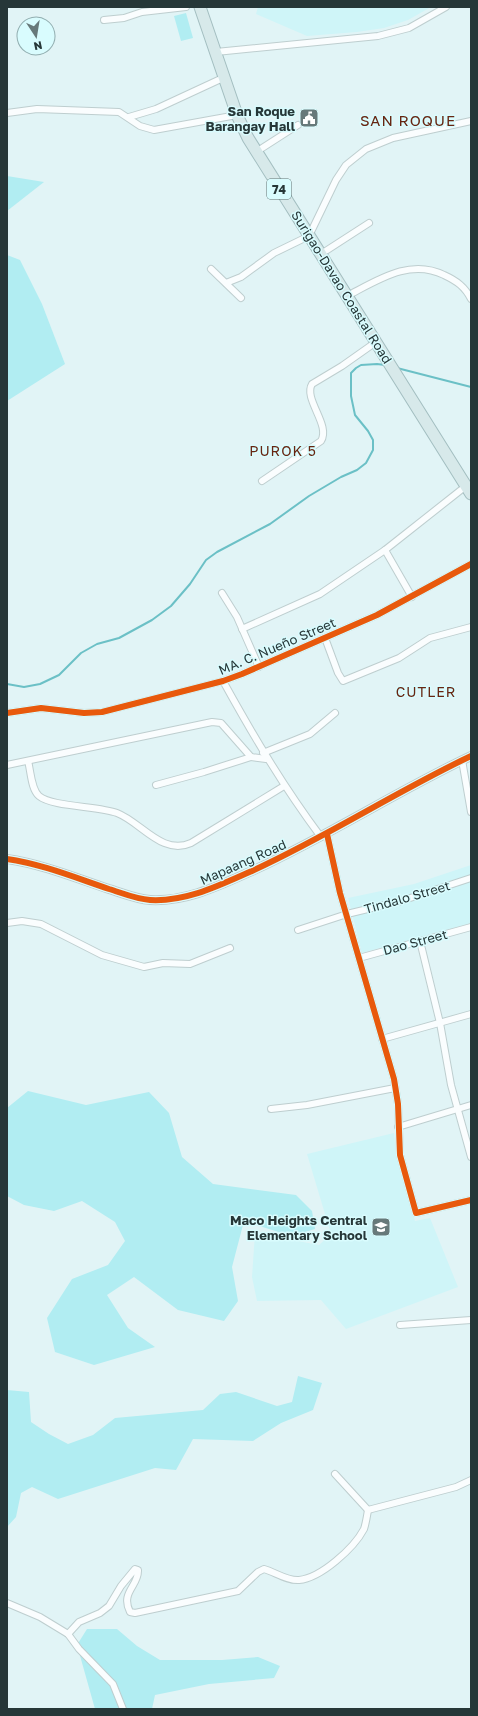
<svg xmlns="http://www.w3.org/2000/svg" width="478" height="1716" viewBox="0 0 478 1716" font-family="'Golos Text',sans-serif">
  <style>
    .built { fill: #cff5f8 }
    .green { fill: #b1edf2 }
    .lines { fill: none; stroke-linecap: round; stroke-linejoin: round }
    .stream { stroke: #6bc0c6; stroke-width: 2 }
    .street-casing { stroke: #bececf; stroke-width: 8 }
    .secondary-casing { stroke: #bececf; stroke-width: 10 }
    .highway-casing { stroke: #a3bec0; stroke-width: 13 }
    .street { stroke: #fafdfe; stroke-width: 6 }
    .secondary { stroke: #f0f7f8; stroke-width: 8 }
    .highway { stroke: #d7e9ea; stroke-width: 11 }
    .cycleway-casing { stroke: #d9fcfe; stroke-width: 8 }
    .cycleway { stroke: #e8590c; stroke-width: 6 }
    .labels { text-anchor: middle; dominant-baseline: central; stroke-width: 3; stroke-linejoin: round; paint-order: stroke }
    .shield { fill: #d9fcfe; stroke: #5c7273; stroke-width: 1 }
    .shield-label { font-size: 12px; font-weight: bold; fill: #263738 }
    .poi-label { font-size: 13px; font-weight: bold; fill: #263738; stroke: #d9fcfe; text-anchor: end }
    .street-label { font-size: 13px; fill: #263738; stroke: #d9fcfe }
    .neighbourhood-label { font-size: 14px; letter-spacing: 1px; fill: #672511; stroke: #d9fcfe }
    .quarter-label { font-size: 15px; letter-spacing: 1px; fill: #672511; stroke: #d9fcfe }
  </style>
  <rect width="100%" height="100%" fill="#e1f4f6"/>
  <g class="built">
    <path d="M258 7H431L408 20 384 28 357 32 307 36 256 14Z"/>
    <path d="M471 865V923L362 953 348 898 414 884Z"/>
    <path d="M394 1133 396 1155 415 1221 430 1218 458 1287 346 1329 321 1300 257 1301 252 1277 255 1233 319 1245 331 1234 307 1154Z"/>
  </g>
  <g class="green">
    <path d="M186 13 193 38 181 41 174 16Z"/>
    <path d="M7 176 44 182 7 211Z"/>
    <path d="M7 255 20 260 42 304 65 364 7 401Z"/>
    <path d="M28 1091 86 1105 149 1092 169 1113 182 1157 213 1184 296 1195 312 1211 315 1229 291 1236 244 1221 232 1267 238 1301 224 1321 178 1310 134 1277 107 1295 128 1328 155 1347 94 1365 55 1352 47 1318 72 1279 108 1265 125 1241 115 1222 82 1201 54 1211 24 1205 7 1196V1108Z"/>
    <path d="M298 1376 322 1383 313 1410 281 1423 253 1441 193 1439 176 1470 155 1468 58 1499 32 1487 21 1493 16 1517 7 1527V1390L29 1392 31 1422 49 1434 68 1444 93 1435 115 1418 203 1410 220 1394 236 1392 277 1406 292 1402Z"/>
    <path d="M87 1629H117L137 1646 160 1660H222L258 1657 280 1666 274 1678 209 1684 155 1695 152 1709H95L77 1645Z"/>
  </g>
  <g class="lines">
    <g class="stream">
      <path d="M397 368 471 387"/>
      <path d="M7 684 24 687 40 684 59 675 81 653 97 644 119 638 152 620 171 606 190 584 206 560 217 552 270 524 309 496 341 477 357 470 366 463 373 450V440L368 431 355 415 351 396V373L356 368 361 365 377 364 385 365"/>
    </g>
    <defs>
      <g id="street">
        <path d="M104 20 124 18 142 12 186 7"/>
        <path d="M216 52 378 36 409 28 446 7"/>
        <path d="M7 113 37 109 119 112 140 126 154 130 237 115"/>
        <path d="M129 117 156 109 225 77"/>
        <path d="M256 152 298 125"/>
        <path d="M321 254 369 223"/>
        <path d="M211 269 241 298"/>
        <path d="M226 283 241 277 274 253 309 236 336 180 346 165 366 149 393 138 471 121"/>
        <path d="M347 296C378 280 410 258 444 275 457 281 465 287 471 299"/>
        <path d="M262 481 321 441C331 425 303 399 312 384L342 366 376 342"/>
        <path d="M222 593 237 617 259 667"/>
        <path d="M412 597 385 550 466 486"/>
        <path d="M242 629 320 594 385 550"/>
        <path d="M325 638 338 673 343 681 399 658 430 638 471 627"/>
        <path d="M223 681C254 737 283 786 321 837"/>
        <path d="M7 713 41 708 84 713 102 712 223 681 242 674 377 615 471 564"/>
        <path d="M263 753 310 734 335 713"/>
        <path d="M462 760 471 812"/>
        <path d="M28 761C31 772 31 789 39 796 52 807 99 806 117 813 141 822 162 856 191 843L284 786"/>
        <path d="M7 765 212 722 221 723 251 757 266 759"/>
        <path d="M156 785 204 772 251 757"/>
        <path d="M327 834 340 893 394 1079 398 1104 400 1155 416 1213 471 1200"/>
        <path d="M7 923 22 921 41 924 102 955 144 967 163 963 190 964 230 948"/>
        <path d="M298 930 347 914 401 901 471 878"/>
        <path d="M420 941 440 1023 451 1085 471 1157"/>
        <path d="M359 958 471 927"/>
        <path d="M382 1039 471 1014"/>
        <path d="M271 1109 307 1105 395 1088"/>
        <path d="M398 1127 471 1105"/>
        <path d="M400 1325 471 1320"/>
        <path d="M335 1474 368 1510"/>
        <path d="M368 1510 456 1487 471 1480"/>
        <path d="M7 1603 40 1617 68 1634 79 1649 113 1684 123 1709"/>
        <path d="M68 1634 79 1622 100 1613 109 1606 121 1586 135 1569 138 1570C139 1586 120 1592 130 1612L135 1613 238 1591 258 1572 264 1569C275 1572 287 1581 299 1580 321 1578 354 1548 364 1529 366 1523 367 1516 368 1510"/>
      </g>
      <path id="secondary" d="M7 859C42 864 76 878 109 889 122 893 136 899 150 900 187 902 220 885 254 870 328 836 397 791 471 756"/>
      <path id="highway" d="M200 7 237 115 248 138 471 494"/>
    </defs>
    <use href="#street" class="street-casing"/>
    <use href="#secondary" class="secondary-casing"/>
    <use href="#highway" class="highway-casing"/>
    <use href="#street" class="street"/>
    <use href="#secondary" class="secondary"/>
    <use href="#highway" class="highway"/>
    <defs>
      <g id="cycleway">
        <path d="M7 713 41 708 84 713 102 712 223 681 242 674 377 615 471 564"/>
        <path d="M327 834 340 893 394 1079 398 1104 400 1155 416 1213 471 1200"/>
        <path d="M7 859C42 864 76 878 109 889 122 893 136 899 150 900 187 902 220 885 254 870 328 836 397 791 471 756"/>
      </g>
    </defs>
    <use href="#cycleway" class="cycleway-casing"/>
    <use href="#cycleway" class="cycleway"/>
  </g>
  <defs>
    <symbol id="civic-square" viewBox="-11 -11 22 22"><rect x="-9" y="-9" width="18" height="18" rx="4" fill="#67797a" stroke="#d9fcfe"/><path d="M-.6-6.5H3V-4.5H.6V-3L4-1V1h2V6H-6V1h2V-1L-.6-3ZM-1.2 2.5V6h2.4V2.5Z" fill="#fff"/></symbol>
    <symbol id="school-square" viewBox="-11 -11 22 22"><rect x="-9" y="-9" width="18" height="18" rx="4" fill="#67797a" stroke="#d9fcfe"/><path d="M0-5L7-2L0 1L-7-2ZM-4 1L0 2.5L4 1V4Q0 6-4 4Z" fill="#fff"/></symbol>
  </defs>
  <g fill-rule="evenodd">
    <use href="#civic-square" x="298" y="107" width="22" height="22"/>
    <use href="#school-square" x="370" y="1216" width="22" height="22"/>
  </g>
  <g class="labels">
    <rect class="shield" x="267" y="179" width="24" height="20" rx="3"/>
    <g class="shield-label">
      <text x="279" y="189">74</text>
    </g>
    <g class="poi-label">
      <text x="295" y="111">San Roque<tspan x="295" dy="15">Barangay Hall</tspan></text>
      <text x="367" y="1220">Maco Heights Central<tspan x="367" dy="15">Elementary School</tspan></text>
    </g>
    <g class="street-label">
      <text transform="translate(342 287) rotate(58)">Surigao-Davao Coastal Road</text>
      <text transform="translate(277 646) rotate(-23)">MA. C. Nueño Street</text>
      <text transform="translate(243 862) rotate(-24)">Mapaang Road</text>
      <text transform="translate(407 897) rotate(-16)">Tindalo Street</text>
      <text transform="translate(415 942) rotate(-15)">Dao Street</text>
    </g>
    <g class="neighbourhood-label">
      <text x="283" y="450">PUROK 5</text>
      <text x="426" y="691">CUTLER</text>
    </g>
    <g class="quarter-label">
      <text x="408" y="120">SAN ROQUE</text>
    </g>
  </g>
  <rect width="478" height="1716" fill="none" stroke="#263738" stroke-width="16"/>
  <g transform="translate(36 36) rotate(168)"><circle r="19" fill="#d9fcfe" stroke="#91adaf"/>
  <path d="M0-3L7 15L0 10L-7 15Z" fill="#67797a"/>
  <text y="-6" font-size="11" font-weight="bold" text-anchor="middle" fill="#263738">N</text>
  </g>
</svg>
